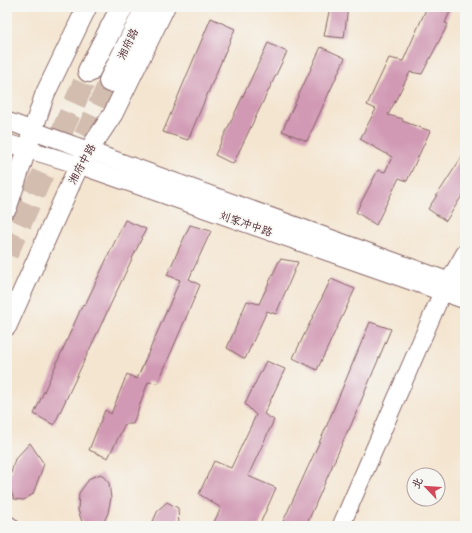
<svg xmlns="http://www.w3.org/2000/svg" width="472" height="533" viewBox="0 0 472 533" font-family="Sriracha,'LXGW WenKai TC',sans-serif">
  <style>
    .building { fill: #d199b4 }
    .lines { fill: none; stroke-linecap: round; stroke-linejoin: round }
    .highway-tunnel { stroke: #d2bdaf; stroke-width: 22; stroke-dasharray: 22 11; stroke-linecap: butt }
    .secondary-casing { stroke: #866465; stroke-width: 19 }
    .primary-casing { stroke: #866465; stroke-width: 21 }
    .highway-casing { stroke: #866465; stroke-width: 24 }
    .secondary { stroke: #fff; stroke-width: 17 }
    .primary { stroke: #fff; stroke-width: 19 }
    .highway { stroke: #fff; stroke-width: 22 }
    .labels { text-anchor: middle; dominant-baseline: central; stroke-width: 3.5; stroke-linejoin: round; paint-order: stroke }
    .street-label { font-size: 11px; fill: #4a1f2b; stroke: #f6f6f2 }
  </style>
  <rect width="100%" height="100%" fill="#f6f6f2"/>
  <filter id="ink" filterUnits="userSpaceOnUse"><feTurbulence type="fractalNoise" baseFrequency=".025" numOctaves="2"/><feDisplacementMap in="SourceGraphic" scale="8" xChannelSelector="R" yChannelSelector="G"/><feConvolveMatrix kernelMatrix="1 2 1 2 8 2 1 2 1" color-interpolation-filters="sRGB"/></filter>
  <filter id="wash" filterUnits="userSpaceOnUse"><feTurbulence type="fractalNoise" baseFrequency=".012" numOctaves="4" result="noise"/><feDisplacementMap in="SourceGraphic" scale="16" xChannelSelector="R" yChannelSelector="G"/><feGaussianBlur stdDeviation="0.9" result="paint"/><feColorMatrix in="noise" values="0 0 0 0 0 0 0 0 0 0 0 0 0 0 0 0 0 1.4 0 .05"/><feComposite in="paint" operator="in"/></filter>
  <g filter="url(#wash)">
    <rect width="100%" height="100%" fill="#f4e5d0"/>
    <g id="blocks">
      <g class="building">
        <path d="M330 7H348L344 38 324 36Z"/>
        <path d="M427 7H452L445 23 448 24 422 74 410 72 388 115 403 119 402 121 430 131 407 181 399 178 376 225 356 212 378 170 385 172 392 157 360 139 376 109 367 105 389 58 403 61Z"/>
        <path d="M211 18 235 29 188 140 163 132Z"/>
        <path d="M268 43 287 52 233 164 215 155Z"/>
        <path d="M321 47 345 58 307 141 282 131Z"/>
        <path d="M465 152V191L446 221 428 209Z"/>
        <path d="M125 220 146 229 54 425 34 414 83 304 85 305Z"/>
        <path d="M190 225 211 231 189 279 200 285 158 383 148 382 133 424H125L108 458 89 450 105 410 111 414 127 374 137 379 180 280 167 275Z"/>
        <path d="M280 259 298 262 276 314 267 311 245 359 227 348 247 301 259 304Z"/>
        <path d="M331 279 355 289 317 370 293 358Z"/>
        <path d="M370 322 391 329 349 430H348L306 526H281L324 432Z"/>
        <path d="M266 361 285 369 264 414 274 420 248 476 276 488 259 526H212L221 508 199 494 214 461 231 468 256 415 245 404Z"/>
        <path d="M30 443 44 464 33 494 24 500 14 499 8 483 15 459Z"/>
        <path d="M101 474 109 483 111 498 108 513 104 522 96 526H91L82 522 78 510 79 493 90 478Z"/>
        <path d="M167 502 178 508 179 526H151L158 510Z"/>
      </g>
    </g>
  </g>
  <g filter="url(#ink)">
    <use href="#blocks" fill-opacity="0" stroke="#866465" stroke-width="1"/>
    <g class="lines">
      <g class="highway-tunnel">
        <path d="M71 166 110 81"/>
        <path d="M7 254 89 71"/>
      </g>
      <defs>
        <g id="secondary">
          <path d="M7 121 465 287"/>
          <path d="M7 143 79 165 465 300"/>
          <path d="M7 524 10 526"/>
          <path d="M341 526 442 293 465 253"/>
        </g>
        <g id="primary">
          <path d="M7 208 45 94 87 7"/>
          <path d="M7 326 79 165 113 114 165 7"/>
        </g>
        <g id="highway">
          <path d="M89 71 122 7"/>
          <path d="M110 81 147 7"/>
        </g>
      </defs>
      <use href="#secondary" class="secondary-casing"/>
      <use href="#primary" class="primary-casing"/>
      <use href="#highway" class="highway-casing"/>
      <use href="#secondary" class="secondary"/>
      <use href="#primary" class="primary"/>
      <use href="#highway" class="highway"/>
    </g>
  </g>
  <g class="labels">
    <g class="street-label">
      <text transform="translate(128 44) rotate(-64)">湘府路</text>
      <text transform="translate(82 164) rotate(-61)">湘府中路</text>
      <text transform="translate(246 224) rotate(19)">刘家冲中路</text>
    </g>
  </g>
  <rect width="472" height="533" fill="none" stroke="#f6f6f2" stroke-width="24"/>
  <g transform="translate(426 487) rotate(295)"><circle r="19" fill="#f6f6f2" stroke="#b1a0a2"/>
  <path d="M0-3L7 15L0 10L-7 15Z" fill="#d1495b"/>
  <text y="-6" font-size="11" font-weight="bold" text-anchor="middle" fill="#4a1f2b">北</text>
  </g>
</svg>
